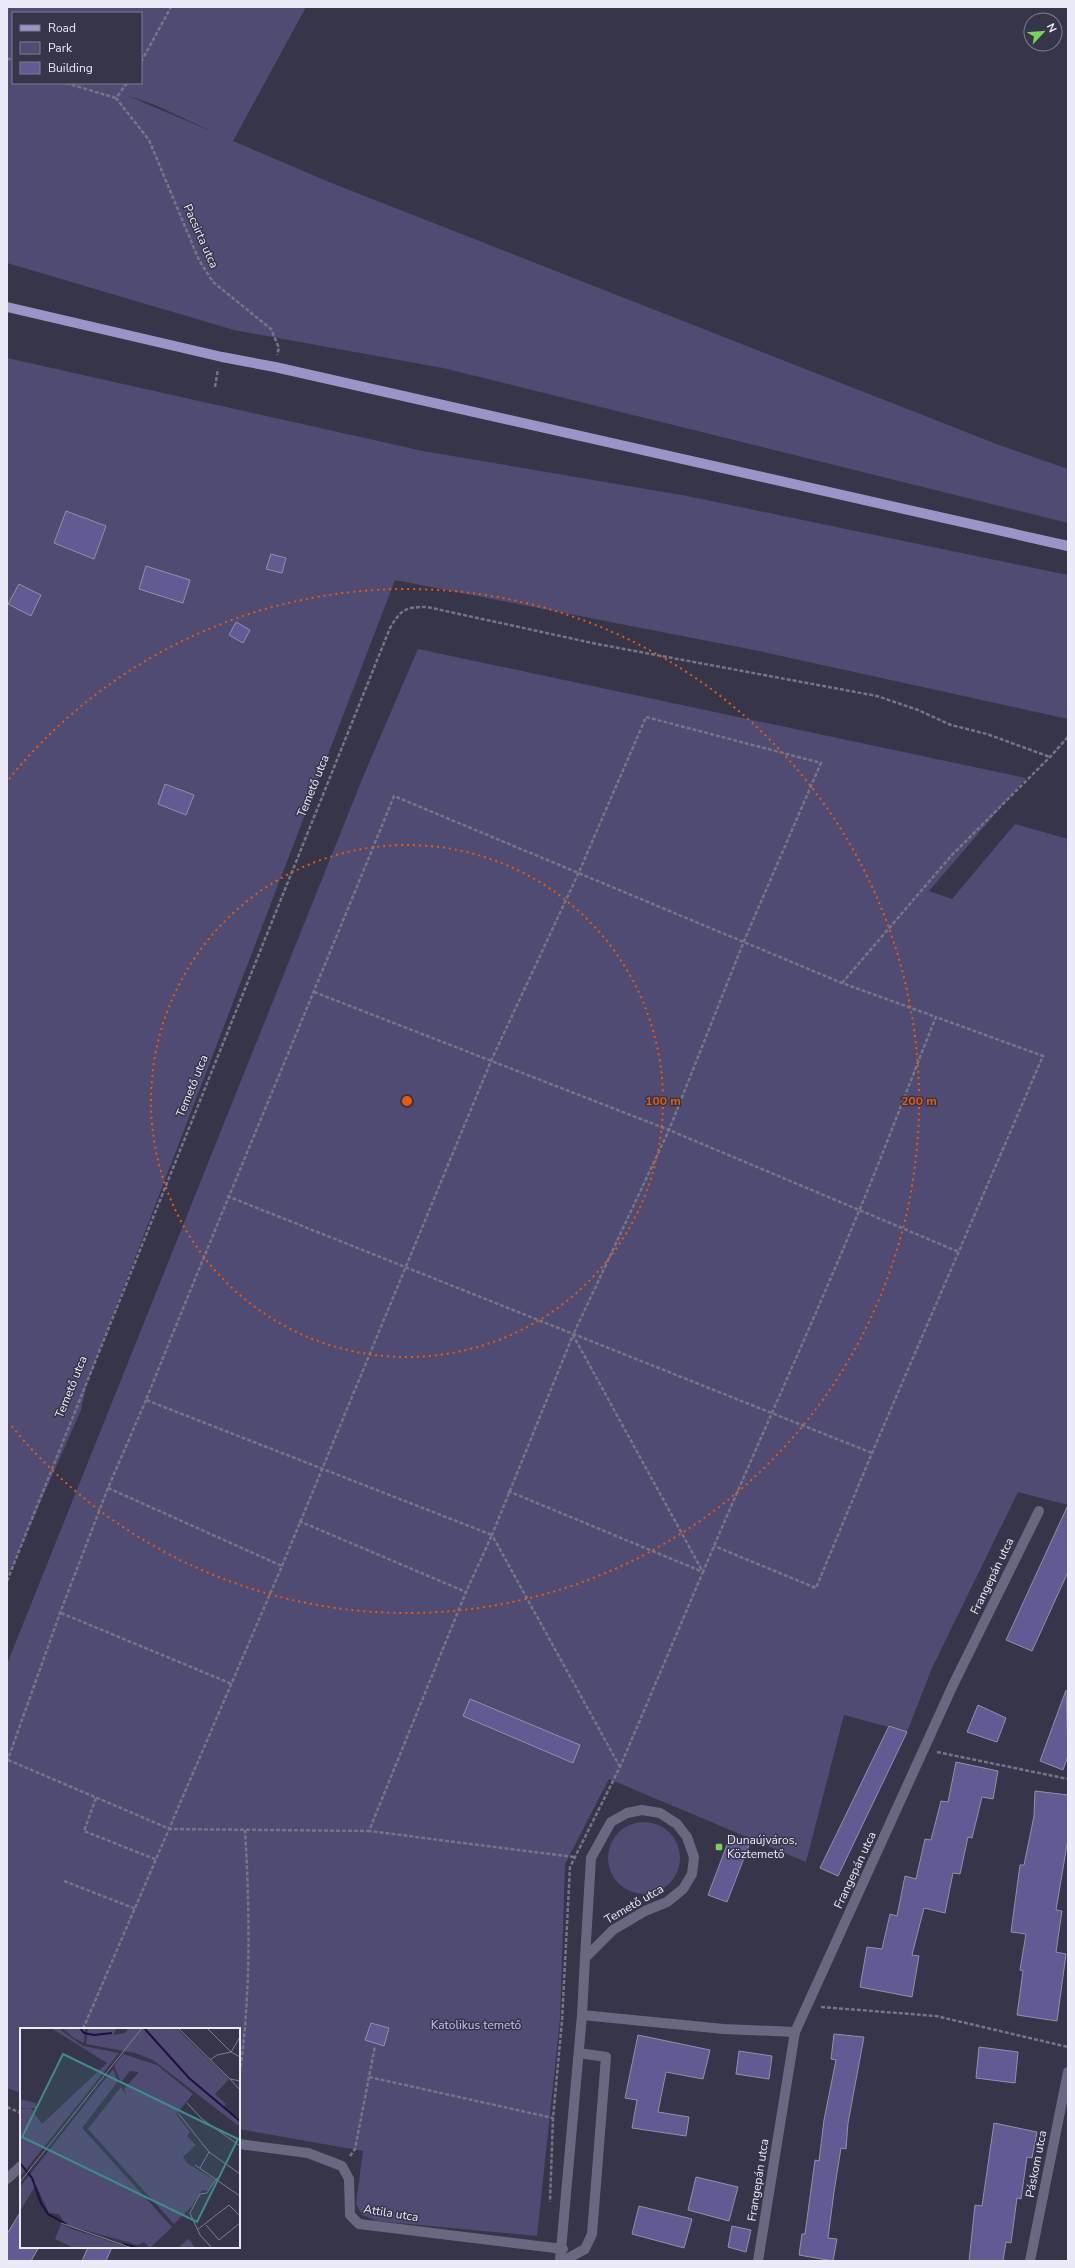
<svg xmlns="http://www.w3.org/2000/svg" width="1075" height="2268" viewBox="0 0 1075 2268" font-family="'Nunito Sans',sans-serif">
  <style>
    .green { fill: #504b72; fill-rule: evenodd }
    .building { fill: #625a93; stroke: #9290a9 }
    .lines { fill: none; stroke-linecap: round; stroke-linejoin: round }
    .path { stroke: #767487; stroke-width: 2.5; stroke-dasharray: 4 2; stroke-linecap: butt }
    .minor { stroke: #6a6781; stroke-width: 10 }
    .major { stroke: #9a95c9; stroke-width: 10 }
    .ring { fill: none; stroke: #e8590c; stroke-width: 2; stroke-dasharray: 2 4 }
    .poi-dot { fill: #76d25a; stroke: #37354a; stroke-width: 1.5 }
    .labels { text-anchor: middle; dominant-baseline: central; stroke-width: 3; stroke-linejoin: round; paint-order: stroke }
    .street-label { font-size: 12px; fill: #ebeaf8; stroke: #37354a }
    .poi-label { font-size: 12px; fill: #ebeaf8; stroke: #37354a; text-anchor: start }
    .park-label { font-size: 12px; fill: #c4bff3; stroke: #37354a }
    .inset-river { fill: none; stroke: #1d0f42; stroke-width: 2 }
    .inset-road { fill: none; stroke: #7f7d90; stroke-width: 1 }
    .view { fill: #3b8d8a; fill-opacity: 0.15; stroke: #3b8d8a; stroke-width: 2 }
    .inset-edge { fill: none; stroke: #ebeaf8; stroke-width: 2 }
    .centre { fill: #e8590c; stroke: #37354a; stroke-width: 2 }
    .ring-label { font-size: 12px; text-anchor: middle; font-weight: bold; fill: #e8590c; stroke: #37354a; stroke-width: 3; stroke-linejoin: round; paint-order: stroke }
  </style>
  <rect width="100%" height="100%" fill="#37354a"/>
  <g class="green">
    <path d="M7 7H306L233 141 334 184 999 445 1068 469V523L443 368 234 330 7 263ZM13 13H141V83H13ZM126 95 155 105 209 130H208Z"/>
    <path d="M7 358 423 451 687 496 1068 575V719L759 651 395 580 87 1383 81 1410 7 1578Z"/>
    <path d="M418 649 1026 778 929 891 952 899 1015 824 1068 839V1505L1018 1492 932 1668 907 1732 844 1715 806 1862 609 1779 565 1864 560 2019 537 2236 378 2221 362 2215 356 2204 363 2151 239 2129V2029H21V2093L7 2088V1664L363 777Z"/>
    <circle cx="644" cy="1858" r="36"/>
  </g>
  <g class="building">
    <path d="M66 511 106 526 94 559 54 543Z"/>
    <path d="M271 554 286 558 282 573 266 569Z"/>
    <path d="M146 566 190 580 183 603 139 589Z"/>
    <path d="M19 584 41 595 31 616 8 604Z"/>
    <path d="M236 622 250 630 243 643 229 635Z"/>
    <path d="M165 784 194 795 186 815 158 804Z"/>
    <path d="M1068 1505V1572L1032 1651 1006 1640Z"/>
    <path d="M1066 1690 1068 1756 1063 1770 1040 1761Z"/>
    <path d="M470 1699 580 1745 573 1763 463 1716Z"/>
    <path d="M978 1705 1006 1718 997 1742 967 1732Z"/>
    <path d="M889 1726 907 1732 838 1876 820 1868Z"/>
    <path d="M956 1762 998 1771 993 1799 982 1797 972 1838 968 1837 960 1874 953 1873 945 1913 924 1908 912 1955 919 1956 912 1997 860 1987 867 1947 882 1949 890 1914 897 1916 905 1876 916 1879 925 1839 931 1840 941 1801 948 1802Z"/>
    <path d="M1035 1791 1068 1795V1839L1056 1910 1062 1911 1056 1952 1066 1954 1057 2021 1017 2015 1023 1971 1020 1970 1026 1934 1011 1932 1020 1865H1024L1034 1816Z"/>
    <path d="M730 1837 749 1845 727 1902 708 1895Z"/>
    <path d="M371 2023 389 2028 384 2046 365 2040Z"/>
    <path d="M834 2034 864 2037 848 2123 846 2149 841 2148 834 2192 828 2238 837 2239 833 2261 799 2255 802 2234H805L815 2160 819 2161 824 2120 836 2060 831 2059Z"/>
    <path d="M638 2035 710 2050 703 2079 666 2072 658 2112 689 2117 686 2136 632 2128 637 2100 625 2098Z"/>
    <path d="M979 2047 1018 2052 1015 2083 976 2078Z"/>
    <path d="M739 2051 772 2056 769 2079 736 2074Z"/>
    <path d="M994 2123 1037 2132 1032 2158 1027 2157 1021 2199 1017 2198 1011 2243 1006 2242 1003 2261H969L975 2205 982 2206Z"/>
    <path d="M696 2177 738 2187 729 2221 688 2210Z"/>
    <path d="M639 2206 692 2219 684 2248 632 2234Z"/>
    <path d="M21 2211V2247H39L31 2261H7V2234Z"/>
    <path d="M732 2226 751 2230 746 2252 728 2247Z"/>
    <path d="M88 2247H112L106 2261H82Z"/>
  </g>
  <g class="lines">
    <g class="path">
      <path d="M7 58 13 61"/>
      <path d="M141 62 171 7"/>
      <path d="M66 83 116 98"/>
      <path d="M127 83 116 98 149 140 199 260 213 282 271 329 279 348 277 355"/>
      <path d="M215 387 218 369"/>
      <path d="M842 983 951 856 1050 757 1068 737"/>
      <path d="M314 992 669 1130 959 1252"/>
      <path d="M227 1196 872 1453"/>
      <path d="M108 1488 282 1566"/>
      <path d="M508 1491 703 1572 620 1767 570 1867 562 2021 553 2118 550 2202"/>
      <path d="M299 1521 466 1592"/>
      <path d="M7 1581 390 628C401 609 406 607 427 607L597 644 877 696 918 710 951 725 987 734 1050 757"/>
      <path d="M61 1613 232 1684"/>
      <path d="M937 1752 1068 1779"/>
      <path d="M8 1760 170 1829 369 1831"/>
      <path d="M7 1762 60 1613 108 1488 146 1400"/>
      <path d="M620 1767 492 1535 573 1335 703 1572C754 1451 809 1332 859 1211 886 1147 910 1081 936 1017L1043 1056 872 1453 816 1588 714 1546"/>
      <path d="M96 1798 84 1831 157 1860"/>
      <path d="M574 1857 369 1831 466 1592 492 1535 146 1400C227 1198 312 998 394 796L842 983 936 1017"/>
      <path d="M64 1881 136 1909"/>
      <path d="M821 2007 936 2016 1068 2047"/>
      <path d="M83 2029 282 1566 491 1061 579 872 646 717 821 763 744 941 669 1130 573 1335"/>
      <path d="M369 2077 553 2118"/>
      <path d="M239 2079C251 1996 250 1914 245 1830"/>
      <path d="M7 2107 21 2113"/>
      <path d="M350 2156 355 2149 375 2046"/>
    </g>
    <g class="minor">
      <path d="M582 2015 724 2029 795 2032"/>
      <path d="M239 2144 308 2153 342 2166 349 2179 350 2215 359 2224 563 2249"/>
      <path d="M7 2179 21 2166"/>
      <path d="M560 2261 582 2015 585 1958 591 1858 611 1822 627 1813 642 1810 660 1813 677 1824 687 1837 694 1857 692 1874 683 1889 667 1902 645 1911 613 1930 585 1958"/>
      <path d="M563 2261 585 2249 592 2234 606 2057 579 2053"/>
      <path d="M758 2261 795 2032 953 1685 1039 1511"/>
      <path d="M1030 2261 1068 2072"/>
    </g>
    <path class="major" d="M7 307 222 357 275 367 1068 546"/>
  </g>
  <g class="ring">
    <circle cx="407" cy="1101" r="256"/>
    <path d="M9 779A512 512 0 1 1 9 1423"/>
  </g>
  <rect class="poi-dot" x="715" y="1843" width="8" height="8" rx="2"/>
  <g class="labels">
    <g class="street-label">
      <text transform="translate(201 236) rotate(66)">Pacsirta utca</text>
      <text transform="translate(313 786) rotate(-68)">Temető utca</text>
      <text transform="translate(192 1086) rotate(-68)">Temető utca</text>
      <text transform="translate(71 1387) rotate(-68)">Temető utca</text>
      <text transform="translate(992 1576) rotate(-64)">Frangepán utca</text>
      <text transform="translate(855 1870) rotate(-65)">Frangepán utca</text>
      <text transform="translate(634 1904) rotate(-30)">Temető utca</text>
      <text transform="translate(1036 2164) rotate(-79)">Páskom utca</text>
      <text transform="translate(758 2180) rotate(-81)">Frangepán utca</text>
      <text transform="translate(391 2213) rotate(9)">Attila utca</text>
    </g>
    <g class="poi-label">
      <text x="727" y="1840">Dunaújváros,<tspan x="727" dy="14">Köztemető</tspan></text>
    </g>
    <g class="park-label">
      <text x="476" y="2025">Katolikus temető</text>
    </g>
  </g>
  <g transform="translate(20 2028)">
    <rect width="220" height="220" fill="#37354a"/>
    <path d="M31 0H38L63 18 99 25 0 149V81L9 80H0V71L16 75V80H11L22 96 87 35ZM42 0H65L64 15 54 10ZM68 0H97L93 7 105 5 109 0H156L209 51 195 66 206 76 203 79 220 91V99L133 32 115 25 66 16ZM103 26 137 37 173 66 156 86 170 104 167 108 176 117 163 129 167 135 195 152 188 163 182 162 172 178 154 196 68 101 101 59 107 69 104 61 119 44 110 43 101 54 94 38ZM93 41 98 53 62 100 152 199 130 220 124 214 118 217 50 198 43 193 39 186 29 185 16 157 0 183V159ZM41 196 49 200 110 220H54L35 211ZM169 211 175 220H158L167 212Z" fill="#504b72"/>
    <path class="inset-river" d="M60 0 64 5 74 7 92 5M124 0 169 50 220 93M0 135 12 150 21 175 28 186 46 196M103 216 118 220"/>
    <path class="inset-road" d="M158 0 210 51 220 53M187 0 211 24 220 29M190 32 197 27 211 24 220 9M210 51 220 62M167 75 182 91 220 118M158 85 189 124 220 146M175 137 220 168M180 140 189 124M0 154 122 0M41 195 112 220M186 197 199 212 220 195M177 202 209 177 220 188M192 220 180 207 170 185 180 166 187 165 197 150"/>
    <path class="view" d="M43 26 218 111 177 194 2 109Z"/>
    <rect width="220" height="220" class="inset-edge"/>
  </g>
  <circle cx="407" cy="1101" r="6" class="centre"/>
  <g class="ring-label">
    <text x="663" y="1105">100 m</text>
    <text x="919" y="1105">200 m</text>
  </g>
  <rect width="1075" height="2268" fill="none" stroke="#ebeaf8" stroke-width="16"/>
  <rect x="12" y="12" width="130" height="72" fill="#37354a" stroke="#7f7d90"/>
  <rect x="20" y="25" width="20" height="6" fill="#9a95c9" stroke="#7f7d90"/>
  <text x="48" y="32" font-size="12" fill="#ebeaf8">Road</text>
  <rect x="20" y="42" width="20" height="12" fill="#504b72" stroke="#7f7d90"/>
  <text x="48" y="52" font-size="12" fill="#ebeaf8">Park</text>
  <rect x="20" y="62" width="20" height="12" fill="#625a93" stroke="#7f7d90"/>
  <text x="48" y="72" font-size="12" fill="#ebeaf8">Building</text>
  <g transform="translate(1043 32) rotate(64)"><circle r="19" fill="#37354a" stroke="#7f7d90"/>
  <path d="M0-3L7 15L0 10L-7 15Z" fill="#76d25a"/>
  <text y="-6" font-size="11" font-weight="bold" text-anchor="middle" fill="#ebeaf8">N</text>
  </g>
</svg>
